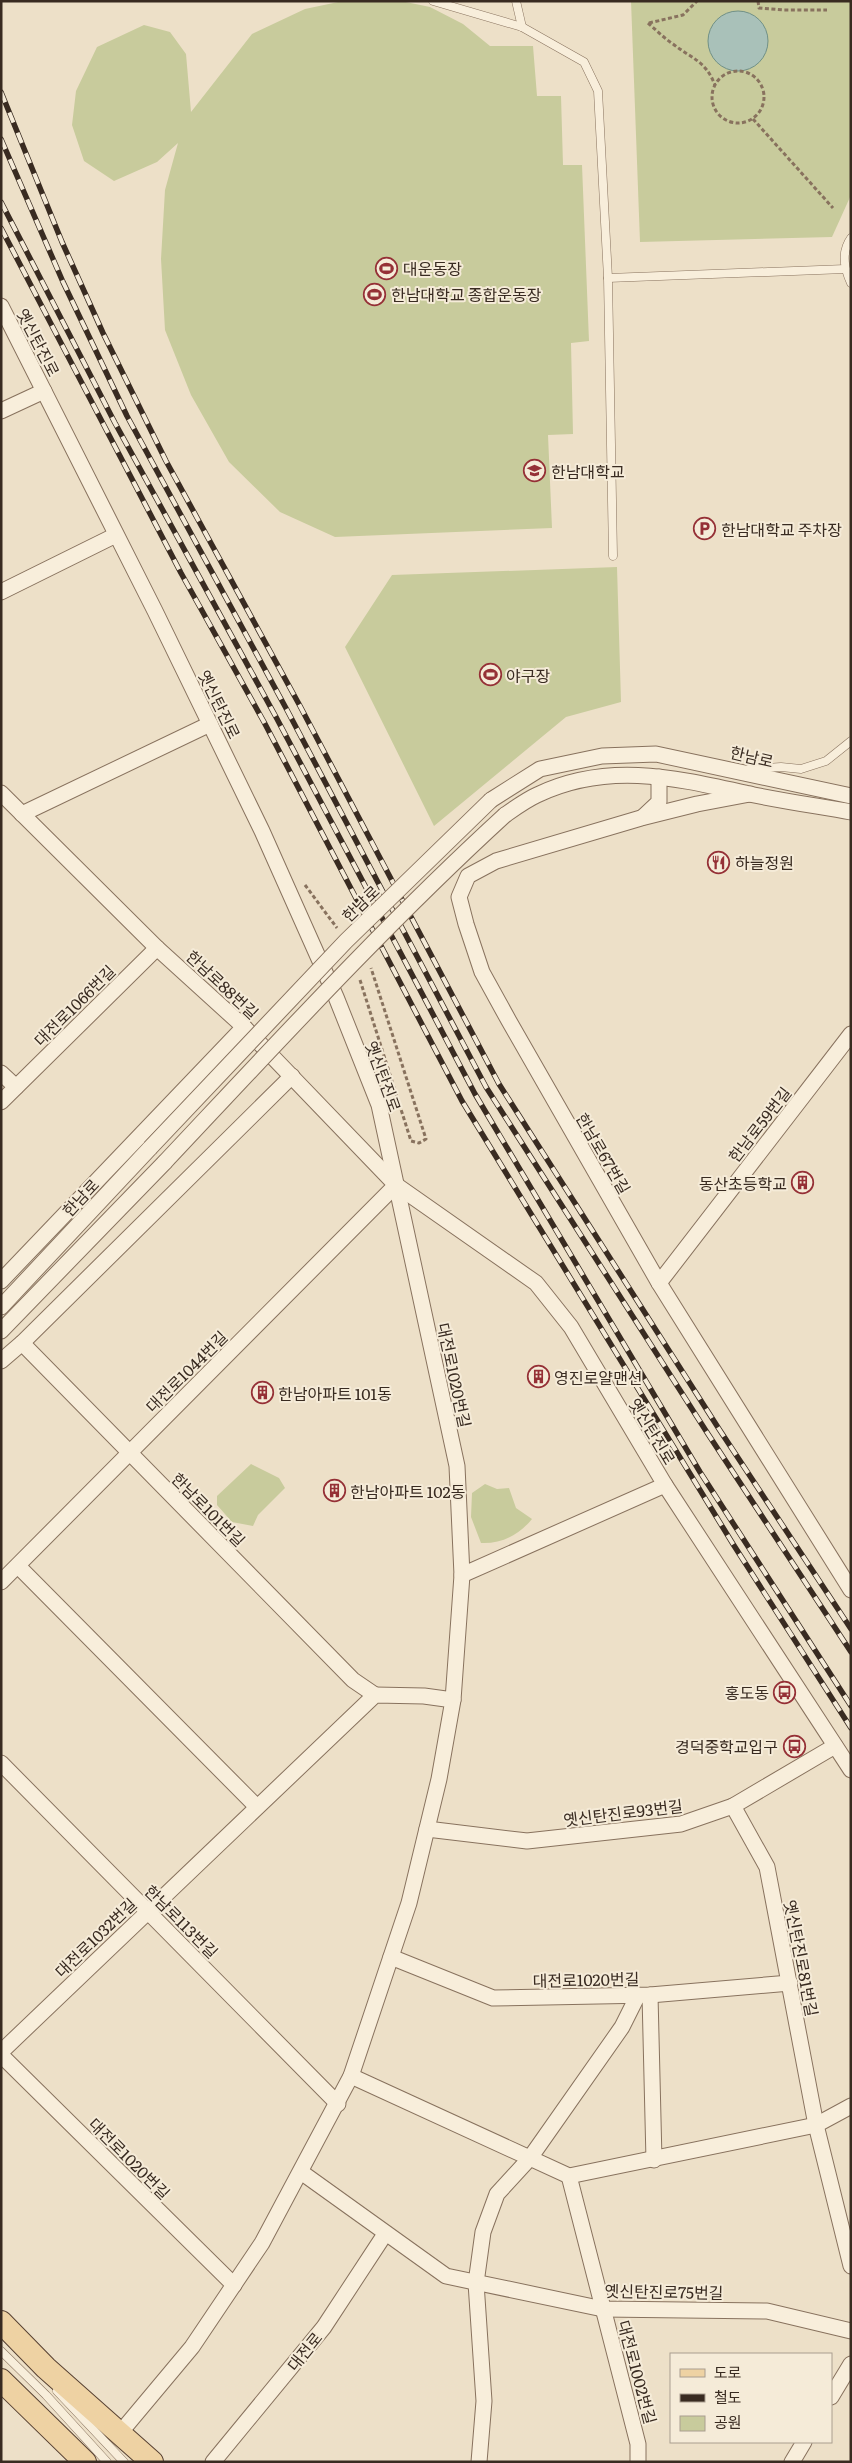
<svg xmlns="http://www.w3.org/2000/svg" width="852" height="2463" viewBox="0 0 852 2463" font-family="Literata,'Noto Sans KR',serif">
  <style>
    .green { fill: #c8cb9c }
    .water { fill: #a9c1b9; stroke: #709086 }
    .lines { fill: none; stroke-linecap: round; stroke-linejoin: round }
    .lane-casing { stroke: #88725e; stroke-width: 9 }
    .street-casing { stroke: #88725e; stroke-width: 17 }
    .primary-casing { stroke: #574132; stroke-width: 24 }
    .path { stroke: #88725e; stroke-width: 3; stroke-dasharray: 4 2.5; stroke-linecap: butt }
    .lane { stroke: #f8eedb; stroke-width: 8 }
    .street { stroke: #f8eedb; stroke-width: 15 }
    .primary { stroke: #eed2a3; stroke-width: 22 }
    .rail-casing { stroke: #392b21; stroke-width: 5.5 }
    .rail { stroke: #f5ebd8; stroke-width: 4; stroke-dasharray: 11; stroke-linecap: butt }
    .street-bridge-casing { stroke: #88725e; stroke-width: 17; stroke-linecap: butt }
    .street-bridge { stroke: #f8eedb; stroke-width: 15 }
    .labels { text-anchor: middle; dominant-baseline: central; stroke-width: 4; stroke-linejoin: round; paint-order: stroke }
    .poi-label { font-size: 16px; fill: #392b21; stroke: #f5ebd8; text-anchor: start }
    .street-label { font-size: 16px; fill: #392b21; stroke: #f5ebd8 }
  </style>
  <rect width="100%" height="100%" fill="#ede0c8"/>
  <g class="green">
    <path d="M343 1H401L430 7 463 24 490 46H533L537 96H561L563 165H582L589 341 571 343 573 434 548 435 552 528 335 537 280 512 229 462 191 395 165 330 161 259 165 190 178 143 157 162 114 181 84 161 72 125 76 91 97 47 144 25 170 32 186 54 191 112 252 34 305 9Z"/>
    <path d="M631 1H851V195L832 237 640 242Z"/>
    <path d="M617 567 621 702 566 717 434 826 345 647 392 575Z"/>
    <path d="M251 1464 279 1478 285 1488 258 1515 253 1526 232 1522 217 1505V1496Z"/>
    <path d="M485 1484 497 1489 509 1488 516 1508 532 1519C519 1535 501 1544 481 1543L471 1517 472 1493Z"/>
  </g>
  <circle class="water" cx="738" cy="41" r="30"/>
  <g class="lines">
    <defs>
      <g id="lane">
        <path d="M433 1 522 27 584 62 598 91 608 278 613 556"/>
        <path d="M516 1 522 27"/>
        <path d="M851 238C841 252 844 268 851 283"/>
        <path d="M608 278 845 269"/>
        <path d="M749 769 781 767 801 769 826 761 851 741"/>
        <path d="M1 2351 46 2395 107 2462"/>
        <path d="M57 2391 124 2462"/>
      </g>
      <g id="street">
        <path d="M1 306 155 611 262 831 336 997 379 1105 457 1466 462 1575 453 1700 439 1779 409 1903 351 2076 262 2243 192 2347 120 2433"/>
        <path d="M1 411 44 391"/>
        <path d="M1 592 116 535"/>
        <path d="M1 793 157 948 244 1027 396 1185 536 1283 571 1327 665 1485 851 1770"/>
        <path d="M750 794 697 804 641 818 496 861 468 876 459 897 466 924 482 972 509 1021 659 1283 851 1590"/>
        <path d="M491 800 540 769 602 756 656 754 851 796"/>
        <path d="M22 814 210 724"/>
        <path d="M505 815C515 808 526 800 537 795 608 761 676 778 749 794 783 801 817 806 851 812"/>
        <path d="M643 817 659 802V777"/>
        <path d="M1 1073 16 1087"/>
        <path d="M1 1102 157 948"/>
        <path d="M1 1281 244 1027"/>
        <path d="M659 1283 851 1034"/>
        <path d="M1 1307 150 1148"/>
        <path d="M1 1331 165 1162"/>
        <path d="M22 1343 353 1680 375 1695"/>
        <path d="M1 1361 22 1343 292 1076"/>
        <path d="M18 1566 257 1807"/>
        <path d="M462 1575 665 1485"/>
        <path d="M1 1582 396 1185"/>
        <path d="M1 1763 338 2104"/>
        <path d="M733 1806 767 1867 816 2125 851 2266"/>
        <path d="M427 1829 527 1841 681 1824 733 1806 835 1746"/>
        <path d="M391 1957 493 1998 650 1995 790 1983"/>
        <path d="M650 1995 654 2160"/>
        <path d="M1 2052 375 1695 424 1696 453 1700"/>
        <path d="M1 2055 234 2285"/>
        <path d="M351 2076 569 2176 816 2125 851 2106"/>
        <path d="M301 2172 446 2276 603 2309 767 2311 851 2331"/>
        <path d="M569 2176 638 2444V2462"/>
        <path d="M831 2397 851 2364"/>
        <path d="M213 2462 324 2327 385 2234"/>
        <path d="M479 2462 484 2401 476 2283 483 2232 497 2194 530 2158 622 2027 638 1995"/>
        <path d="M792 2462 804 2442"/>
      </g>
      <g id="primary">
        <path d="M1 2322 46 2368 152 2462"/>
        <path d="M1 2380 85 2462"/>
      </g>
    </defs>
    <use href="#lane" class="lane-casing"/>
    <use href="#street" class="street-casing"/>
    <use href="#primary" class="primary-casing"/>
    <g class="path">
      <path d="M758 1 759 8 784 10H827"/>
      <path d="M648 23C656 30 664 38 673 44 692 59 705 60 715 85"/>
      <path d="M649 23 683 15 697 1"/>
      <circle cx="738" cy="97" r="26"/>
      <path d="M753 119 833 208"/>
      <path d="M305 885 337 928"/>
      <path d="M360 980 411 1141 419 1143 426 1139 371 968"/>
    </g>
    <use href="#lane" class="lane"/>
    <use href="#street" class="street"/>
    <use href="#primary" class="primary"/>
    <defs>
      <g id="rail">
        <path d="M1 92 62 242 103 333 166 461 300 706 499 1084 719 1429 851 1629"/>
        <path d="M1 139 63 282 127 416 287 710 486 1087 708 1434 851 1652"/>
        <path d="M1 202 115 423 276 717 475 1094 700 1472 851 1706"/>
        <path d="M1 228 181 573 264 722 462 1101 733 1544 851 1728"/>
      </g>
    </defs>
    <use href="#rail" class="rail-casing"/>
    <use href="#rail" class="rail"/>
    <defs>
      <g id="street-bridge">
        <path d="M150 1148 346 941 491 800"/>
        <path d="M165 1162C276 1044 385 925 505 815"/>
      </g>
    </defs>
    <use href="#street-bridge" class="street-bridge-casing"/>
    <use href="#street-bridge" class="street-bridge"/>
  </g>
  <defs>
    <symbol id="stadium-ring" viewBox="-11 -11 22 22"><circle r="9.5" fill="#f5ebd8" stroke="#953036" stroke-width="1.5"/><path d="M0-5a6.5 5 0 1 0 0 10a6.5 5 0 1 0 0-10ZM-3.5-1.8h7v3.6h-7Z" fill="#953036"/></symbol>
    <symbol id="university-ring" viewBox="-11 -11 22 22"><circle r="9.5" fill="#f5ebd8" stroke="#953036" stroke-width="1.5"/><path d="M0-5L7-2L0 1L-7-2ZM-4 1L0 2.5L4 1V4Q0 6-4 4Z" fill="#953036"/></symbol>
    <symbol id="parking-ring" viewBox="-11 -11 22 22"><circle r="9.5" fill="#f5ebd8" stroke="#953036" stroke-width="1.5"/><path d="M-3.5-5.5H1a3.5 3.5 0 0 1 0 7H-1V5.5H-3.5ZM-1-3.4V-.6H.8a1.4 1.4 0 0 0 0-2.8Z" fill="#953036"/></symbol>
    <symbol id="restaurant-ring" viewBox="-11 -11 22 22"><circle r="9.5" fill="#f5ebd8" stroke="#953036" stroke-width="1.5"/><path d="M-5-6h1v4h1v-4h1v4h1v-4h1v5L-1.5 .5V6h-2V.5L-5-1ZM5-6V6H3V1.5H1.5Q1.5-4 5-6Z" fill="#953036"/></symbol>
    <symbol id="building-ring" viewBox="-11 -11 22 22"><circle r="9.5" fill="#f5ebd8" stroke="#953036" stroke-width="1.5"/><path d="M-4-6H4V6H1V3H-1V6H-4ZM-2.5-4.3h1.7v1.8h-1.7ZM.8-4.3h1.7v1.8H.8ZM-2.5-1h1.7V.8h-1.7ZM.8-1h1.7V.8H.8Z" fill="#953036"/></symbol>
    <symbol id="bus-ring" viewBox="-11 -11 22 22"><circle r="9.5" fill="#f5ebd8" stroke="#953036" stroke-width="1.5"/><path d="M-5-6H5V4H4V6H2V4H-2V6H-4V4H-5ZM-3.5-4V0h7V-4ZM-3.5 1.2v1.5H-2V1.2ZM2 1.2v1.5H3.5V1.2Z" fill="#953036"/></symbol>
  </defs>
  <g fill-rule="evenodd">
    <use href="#stadium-ring" x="374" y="256" width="25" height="25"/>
    <use href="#stadium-ring" x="362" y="282" width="25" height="25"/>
    <use href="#university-ring" x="522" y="458" width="25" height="25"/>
    <use href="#parking-ring" x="692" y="516" width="25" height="25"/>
    <use href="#stadium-ring" x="478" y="662" width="25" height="25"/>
    <use href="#restaurant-ring" x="706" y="850" width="25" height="25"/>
    <use href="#building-ring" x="790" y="1170" width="25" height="25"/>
    <use href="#building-ring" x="526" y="1364" width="25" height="25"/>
    <use href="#building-ring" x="250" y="1380" width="25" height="25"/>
    <use href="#building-ring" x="322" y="1478" width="25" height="25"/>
    <use href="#bus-ring" x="772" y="1680" width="25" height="25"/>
    <use href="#bus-ring" x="782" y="1734" width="25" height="25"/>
  </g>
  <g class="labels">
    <g class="poi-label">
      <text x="403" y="268">대운동장</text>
      <text x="391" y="294">한남대학교 종합운동장</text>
      <text x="551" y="471">한남대학교</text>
      <text x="721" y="529">한남대학교 주차장</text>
      <text x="506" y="675">야구장</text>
      <text x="735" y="862">하늘정원</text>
      <text x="787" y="1183" text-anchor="end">동산초등학교</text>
      <text x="554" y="1377">영진로얄맨션</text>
      <text x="278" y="1393">한남아파트 101동</text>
      <text x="350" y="1491">한남아파트 102동</text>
      <text x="769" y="1692" text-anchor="end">홍도동</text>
      <text x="778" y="1746" text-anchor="end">경덕중학교입구</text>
    </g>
    <g class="street-label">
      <text transform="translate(39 342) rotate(63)">옛신탄진로</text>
      <text transform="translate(220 704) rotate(64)">옛신탄진로</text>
      <text transform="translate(752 756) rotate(13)">한남로</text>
      <text transform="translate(360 903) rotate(-44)">한남로</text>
      <text transform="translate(223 984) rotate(43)">한남로88번길</text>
      <text transform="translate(74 1005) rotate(-45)">대전로1066번길</text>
      <text transform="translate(384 1076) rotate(70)">옛신탄진로</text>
      <text transform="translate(759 1124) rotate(-52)">한남로59번길</text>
      <text transform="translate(604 1153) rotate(60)">한남로67번길</text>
      <text transform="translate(80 1197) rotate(-47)">한남로</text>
      <text transform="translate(186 1371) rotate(-45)">대전로1044번길</text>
      <text transform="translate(455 1375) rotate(78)">대전로1020번길</text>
      <text transform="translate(653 1431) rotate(59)">옛신탄진로</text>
      <text transform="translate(209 1509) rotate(45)">한남로101번길</text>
      <text transform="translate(623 1812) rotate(-7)">옛신탄진로93번길</text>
      <text transform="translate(182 1921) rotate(45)">한남로113번길</text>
      <text transform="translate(95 1937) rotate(-44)">대전로1032번길</text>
      <text transform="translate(802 1958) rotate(79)">옛신탄진로81번길</text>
      <text transform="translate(586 1979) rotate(-1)">대전로1020번길</text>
      <text transform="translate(130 2158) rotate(45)">대전로1020번길</text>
      <text transform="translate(664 2291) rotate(1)">옛신탄진로75번길</text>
      <text transform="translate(304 2351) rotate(-51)">대전로</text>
      <text transform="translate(638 2372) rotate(75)">대전로1002번길</text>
    </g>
  </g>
  <rect width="852" height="2463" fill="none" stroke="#392b21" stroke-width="5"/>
  <rect x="670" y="2353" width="162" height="90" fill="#f5ebd8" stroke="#aa9e8f"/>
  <rect x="680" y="2369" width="25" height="8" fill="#eed2a3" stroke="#aa9e8f"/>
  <text x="714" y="2378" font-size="15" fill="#392b21">도로</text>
  <rect x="680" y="2394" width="25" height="8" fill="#392b21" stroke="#aa9e8f"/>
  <text x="714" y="2403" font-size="15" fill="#392b21">철도</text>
  <rect x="680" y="2416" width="25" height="15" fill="#c8cb9c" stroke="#aa9e8f"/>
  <text x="714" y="2428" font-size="15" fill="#392b21">공원</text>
</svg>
